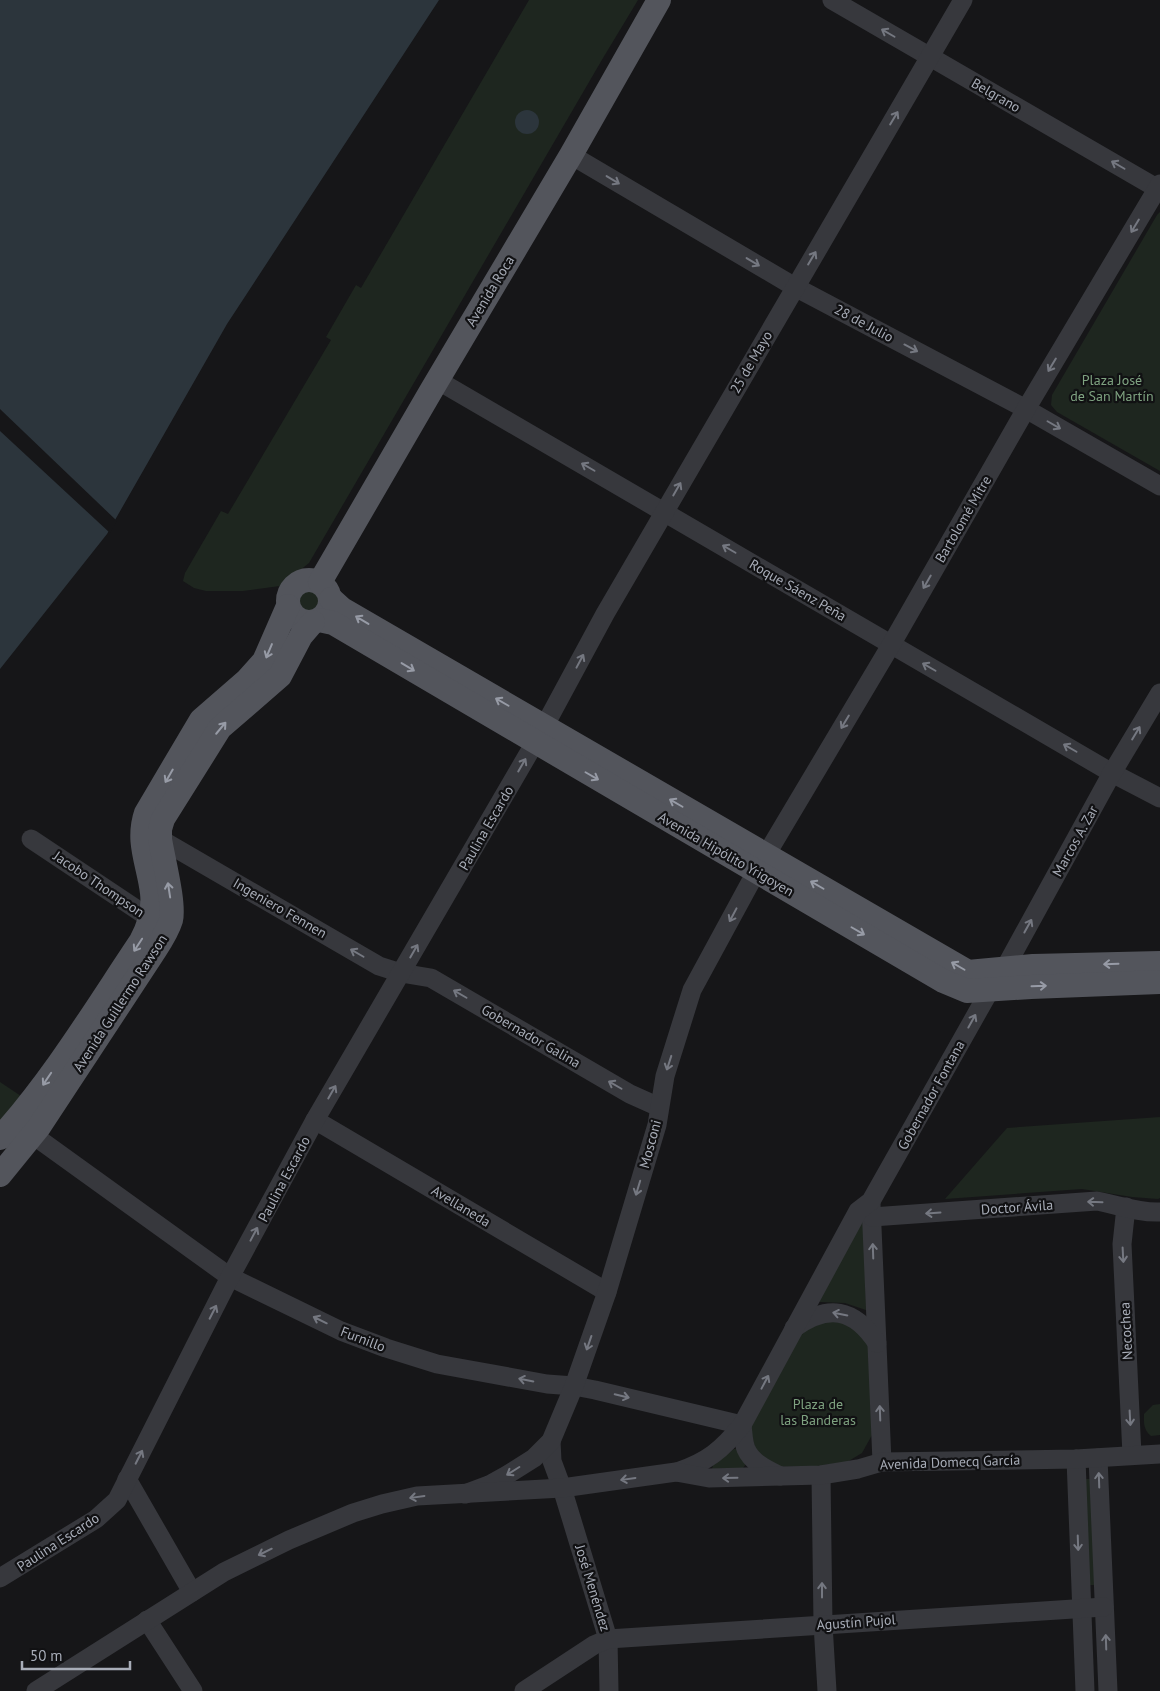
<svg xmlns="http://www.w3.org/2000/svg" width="1160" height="1691" viewBox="0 0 1160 1691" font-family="'PT Sans',sans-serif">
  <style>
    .green { fill: #1e261f }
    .water { fill: #2c353c }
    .pier { fill: #161618 }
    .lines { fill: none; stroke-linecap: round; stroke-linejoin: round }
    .minor { stroke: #37383d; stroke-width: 19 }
    .major { stroke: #53555c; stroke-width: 24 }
    .oneway { stroke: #757881 }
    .oneway2 { stroke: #979ba6 }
    .labels { text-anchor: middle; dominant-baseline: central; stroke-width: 4.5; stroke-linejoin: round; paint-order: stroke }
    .street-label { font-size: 14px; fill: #a8adb8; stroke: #111113 }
    .park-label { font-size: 14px; fill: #7fa381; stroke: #111113 }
  </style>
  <rect width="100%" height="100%" fill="#161618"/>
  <g class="green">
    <path d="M529 0H638L603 58 309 563 280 586 243 591H206L194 588 183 581 185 573 221 511 228 514 331 340 326 337 356 285 361 288Z"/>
    <path d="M1160 212V471L1057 412 1051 405 1052 395 1157 215Z"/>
    <circle cx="310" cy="601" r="12"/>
    <path d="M0 1082 24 1098 0 1124Z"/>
    <path d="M1160 1117V1198L1158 1199 1132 1197 1082 1189 945 1199 1007 1128Z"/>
    <path d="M862 1220 865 1224 866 1310 845 1303 820 1302 819 1300Z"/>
    <path d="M821 1320 852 1324 869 1345 872 1435 862 1453 847 1462 817 1466 778 1467 768 1464 755 1448 750 1428 800 1334Z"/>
    <path d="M1160 1404V1435L1151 1436C1143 1429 1144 1423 1144 1414L1153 1405Z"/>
    <path d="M734 1449H737L746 1464 743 1468 712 1469 713 1465Z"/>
    <path d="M1083 1479H1092L1096 1585H1087Z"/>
  </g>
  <g class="water">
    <path d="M0 0H439L227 324 107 534 0 669Z"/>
    <circle cx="527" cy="122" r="12"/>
  </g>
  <path class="pier" d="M0 409 117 521 110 533 0 431Z"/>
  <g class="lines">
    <g class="minor">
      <path d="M832 0 1160 190"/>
      <path d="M571 155 795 287 1026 409 1160 486"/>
      <path d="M437 380 1112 773 1160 798"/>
      <path d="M31 839 160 925"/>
      <path d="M160 839 379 966 401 973 431 978 630 1094 659 1107"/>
      <path d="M315 1120 607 1292"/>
      <path d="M33 1135 230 1277 341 1331 386 1348 437 1364 547 1384 574 1386 595 1390 742 1425"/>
      <path d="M871 1204 882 1462"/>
      <path d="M1126 1207 1122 1244 1132 1455"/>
      <path d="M872 1217 1097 1201C1118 1205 1139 1213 1160 1212"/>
      <path d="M794 1328C828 1304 854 1308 877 1343"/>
      <path d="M742 1425C743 1432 743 1442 746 1449 752 1463 768 1470 780 1476"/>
      <path d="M551 1441 552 1461 562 1488 608 1639 609 1691"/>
      <path d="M1098 1458 1108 1691"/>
      <path d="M1076 1459 1085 1691"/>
      <path d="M677 1472C707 1462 722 1450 742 1425L858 1211 871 1201 990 990 1005 968 1112 773 1160 693"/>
      <path d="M821 1475 823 1624 827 1691"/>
      <path d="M127 1479 192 1592"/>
      <path d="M465 1494 489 1485 507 1475 534 1458 551 1441 574 1386 607 1292 657 1125 665 1076 692 990 756 872 891 645 1026 409 1160 184"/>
      <path d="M0 1578 96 1519 117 1500 230 1277 315 1120 544 727 605 614 963 0"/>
      <path d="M147 1620 193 1691"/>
      <path d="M36 1691 224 1572 289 1540 353 1513 382 1504 417 1496 562 1488 676 1472 709 1478 821 1475 858 1469 882 1462 1076 1459 1160 1454"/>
      <path d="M524 1691 594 1645 608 1639 1104 1607"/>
    </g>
    <g class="major">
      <circle cx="309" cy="601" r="21"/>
      <path d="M320 582 431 391 571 155 659 0"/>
      <path d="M331 599 342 609 968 972 1033 966 1160 963"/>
      <path d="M319 620 333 623 943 981 967 991 1031 987 1160 982"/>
      <path d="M0 1138C54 1078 96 1008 141 941 149 926 154 910 152 893 149 865 136 842 146 813L201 720 247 680 264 661 288 606"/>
      <path d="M0 1175 39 1127 152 955C159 944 167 933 171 920 175 904 163 858 160 839V829L163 819 220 728 280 676 301 636 313 622"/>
    </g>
  </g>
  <defs><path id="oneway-shaft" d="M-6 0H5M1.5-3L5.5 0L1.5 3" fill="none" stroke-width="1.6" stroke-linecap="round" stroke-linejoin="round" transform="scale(1.25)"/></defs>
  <g class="oneway">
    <use href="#oneway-shaft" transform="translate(888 33) rotate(-150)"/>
    <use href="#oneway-shaft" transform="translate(894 118) rotate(-59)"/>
    <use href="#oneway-shaft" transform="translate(1118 165) rotate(-150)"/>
    <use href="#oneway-shaft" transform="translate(613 180) rotate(31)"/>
    <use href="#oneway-shaft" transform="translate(1135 226) rotate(121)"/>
    <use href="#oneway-shaft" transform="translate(812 258) rotate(-59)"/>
    <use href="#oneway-shaft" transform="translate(753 262) rotate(31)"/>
    <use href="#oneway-shaft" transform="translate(911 348) rotate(28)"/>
    <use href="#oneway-shaft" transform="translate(1052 365) rotate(121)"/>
    <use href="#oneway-shaft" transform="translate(1054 425) rotate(30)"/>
    <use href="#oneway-shaft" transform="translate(588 467) rotate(-150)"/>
    <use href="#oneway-shaft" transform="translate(677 489) rotate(-60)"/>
    <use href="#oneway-shaft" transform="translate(729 549) rotate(-150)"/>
    <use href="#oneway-shaft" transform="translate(927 582) rotate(120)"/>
    <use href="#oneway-shaft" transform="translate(580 661) rotate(-62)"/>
    <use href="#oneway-shaft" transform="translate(929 667) rotate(-150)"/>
    <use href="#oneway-shaft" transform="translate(845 722) rotate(121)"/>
    <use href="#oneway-shaft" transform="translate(1136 733) rotate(-59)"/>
    <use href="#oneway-shaft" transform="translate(1070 748) rotate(-150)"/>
    <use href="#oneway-shaft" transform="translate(522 765) rotate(-60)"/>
    <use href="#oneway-shaft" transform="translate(733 915) rotate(118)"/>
    <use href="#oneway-shaft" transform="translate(1028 926) rotate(-61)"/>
    <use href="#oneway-shaft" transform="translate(414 951) rotate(-60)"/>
    <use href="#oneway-shaft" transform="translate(357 953) rotate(-150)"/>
    <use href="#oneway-shaft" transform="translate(460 994) rotate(-150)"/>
    <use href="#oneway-shaft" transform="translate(972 1021) rotate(-61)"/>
    <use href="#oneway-shaft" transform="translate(669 1063) rotate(108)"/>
    <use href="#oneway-shaft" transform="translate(615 1085) rotate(-150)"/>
    <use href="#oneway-shaft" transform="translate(332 1092) rotate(-60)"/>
    <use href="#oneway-shaft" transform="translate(638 1188) rotate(107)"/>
    <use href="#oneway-shaft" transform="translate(1095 1202) rotate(-178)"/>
    <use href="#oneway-shaft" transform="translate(933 1213) rotate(176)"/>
    <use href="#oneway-shaft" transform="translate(254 1234) rotate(-62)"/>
    <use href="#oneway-shaft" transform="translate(873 1251) rotate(-92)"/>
    <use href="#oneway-shaft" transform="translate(1123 1255) rotate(87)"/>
    <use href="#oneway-shaft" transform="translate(213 1312) rotate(-63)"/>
    <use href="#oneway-shaft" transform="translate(840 1314) rotate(-169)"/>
    <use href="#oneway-shaft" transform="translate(320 1320) rotate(-154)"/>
    <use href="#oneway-shaft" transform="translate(589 1343) rotate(109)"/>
    <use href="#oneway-shaft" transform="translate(526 1380) rotate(-169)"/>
    <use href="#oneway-shaft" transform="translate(765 1382) rotate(-62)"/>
    <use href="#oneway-shaft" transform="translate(622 1396) rotate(13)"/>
    <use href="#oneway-shaft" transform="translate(880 1413) rotate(-92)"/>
    <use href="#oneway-shaft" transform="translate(1130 1418) rotate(87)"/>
    <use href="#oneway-shaft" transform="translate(139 1457) rotate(-63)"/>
    <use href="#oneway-shaft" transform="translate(513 1471) rotate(148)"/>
    <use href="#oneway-shaft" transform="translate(730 1478) rotate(179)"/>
    <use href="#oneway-shaft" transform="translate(628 1479) rotate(172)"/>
    <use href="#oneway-shaft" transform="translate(1099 1480) rotate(-92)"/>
    <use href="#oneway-shaft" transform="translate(417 1497) rotate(172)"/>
    <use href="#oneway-shaft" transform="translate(1078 1543) rotate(88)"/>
    <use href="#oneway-shaft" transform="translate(265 1552) rotate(154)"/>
    <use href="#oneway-shaft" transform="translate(822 1590) rotate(-90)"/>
    <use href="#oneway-shaft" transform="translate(1106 1642) rotate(-92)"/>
  </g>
  <g class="oneway2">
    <use href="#oneway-shaft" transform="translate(362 620) rotate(-149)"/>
    <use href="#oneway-shaft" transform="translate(269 651) rotate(113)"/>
    <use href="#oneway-shaft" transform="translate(408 667) rotate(31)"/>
    <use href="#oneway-shaft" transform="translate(502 702) rotate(-150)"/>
    <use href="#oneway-shaft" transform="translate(221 728) rotate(-50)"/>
    <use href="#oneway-shaft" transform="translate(169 776) rotate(120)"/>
    <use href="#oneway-shaft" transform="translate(592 776) rotate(30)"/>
    <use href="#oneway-shaft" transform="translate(676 803) rotate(-150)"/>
    <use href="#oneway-shaft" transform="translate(817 885) rotate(-150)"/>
    <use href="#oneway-shaft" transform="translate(169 890) rotate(-99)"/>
    <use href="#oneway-shaft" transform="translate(858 931) rotate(30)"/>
    <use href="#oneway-shaft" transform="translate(138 945) rotate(123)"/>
    <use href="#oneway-shaft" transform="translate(1111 964) rotate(178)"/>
    <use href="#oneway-shaft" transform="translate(958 966) rotate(-150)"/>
    <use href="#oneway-shaft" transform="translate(1039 986) rotate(-2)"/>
    <use href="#oneway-shaft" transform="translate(47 1079) rotate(124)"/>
  </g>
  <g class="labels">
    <g class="street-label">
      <text transform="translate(996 95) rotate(30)">Belgrano</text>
      <text transform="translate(490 291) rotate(-59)">Avenida Roca</text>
      <text transform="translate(864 323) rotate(28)">28 de Julio</text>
      <text transform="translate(751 362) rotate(-60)">25 de Mayo</text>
      <text transform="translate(963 519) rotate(-60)">Bartolomé Mitre</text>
      <text transform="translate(798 590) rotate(30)">Roque Sáenz Peña</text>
      <text transform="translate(486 828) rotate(-60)">Paulina Escardo</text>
      <text transform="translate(1075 841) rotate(-61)">Marcos A. Zar</text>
      <text transform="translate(726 854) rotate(30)">Avenida Hipólito Yrigoyen</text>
      <text transform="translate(99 884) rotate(34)">Jacobo Thompson</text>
      <text transform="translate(280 908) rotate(30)">Ingeniero Fennen</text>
      <text transform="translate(120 1003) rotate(-57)">Avenida Guillermo Rawson</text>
      <text transform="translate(531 1036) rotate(30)">Gobernador Galina</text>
      <text transform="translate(931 1095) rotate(-61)">Gobernador Fontana</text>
      <text transform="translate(650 1144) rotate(-75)">Mosconi</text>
      <text transform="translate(284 1179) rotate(-62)">Paulina Escardo</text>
      <text transform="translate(461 1206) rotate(31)">Avellaneda</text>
      <text transform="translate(1017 1207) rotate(-4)">Doctor Ávila</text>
      <text transform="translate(1126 1331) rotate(-93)">Necochea</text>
      <text transform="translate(363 1339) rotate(21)">Furnillo</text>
      <text transform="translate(950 1462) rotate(-2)">Avenida Domecq García</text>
      <text transform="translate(58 1542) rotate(-33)">Paulina Escardo</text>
      <text transform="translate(593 1588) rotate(73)">José Menéndez</text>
      <text transform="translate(856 1622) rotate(-4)">Agustín Pujol</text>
    </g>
    <g class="park-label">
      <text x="1112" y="380">Plaza José<tspan x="1112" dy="16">de San Martín</tspan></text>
      <text x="818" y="1404">Plaza de<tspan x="818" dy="16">las Banderas</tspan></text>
    </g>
  </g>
  <path d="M22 1661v8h108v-8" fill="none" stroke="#a8adb8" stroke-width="2.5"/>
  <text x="30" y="1661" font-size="15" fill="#a8adb8" stroke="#111113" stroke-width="4" paint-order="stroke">50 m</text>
</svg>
